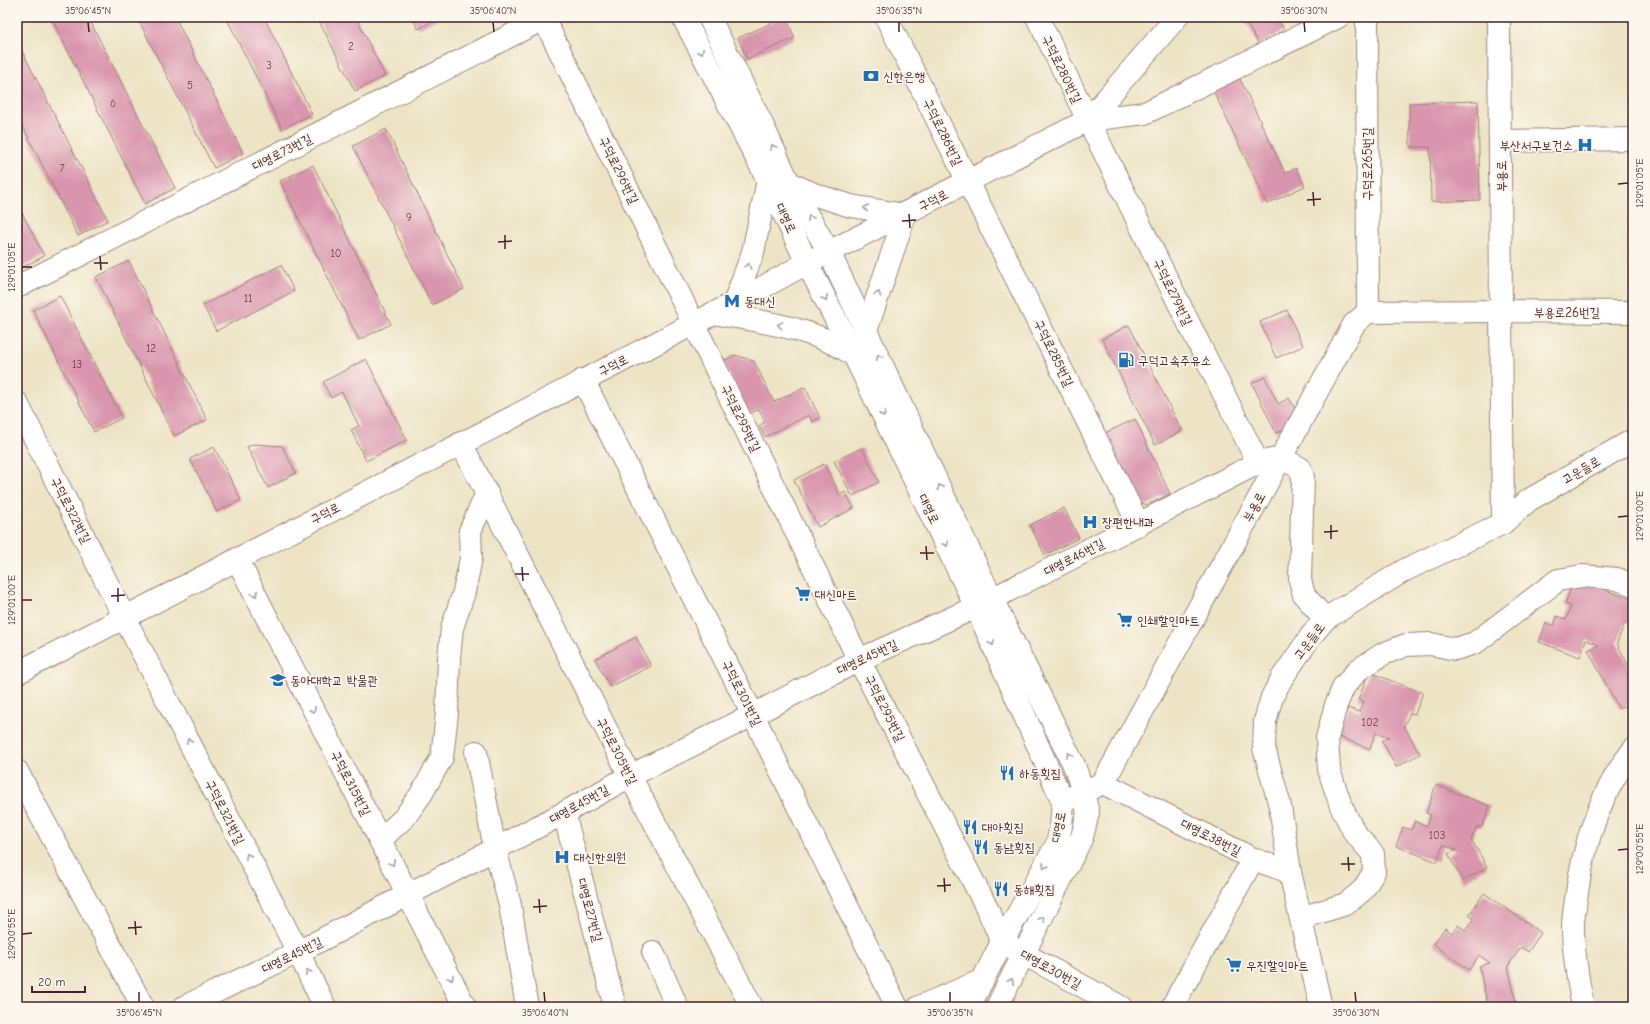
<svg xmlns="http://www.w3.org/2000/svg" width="1650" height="1024" viewBox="0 0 1650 1024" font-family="'Comic Neue','Poor Story',sans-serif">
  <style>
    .building { fill: #d995ad }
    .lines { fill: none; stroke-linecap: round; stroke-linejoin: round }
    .minor-casing { stroke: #9c8278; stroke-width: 24 }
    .major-casing { stroke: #9c8278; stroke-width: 24 }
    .minor { stroke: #fff; stroke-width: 22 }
    .major { stroke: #fff; stroke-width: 22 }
    .oneway { stroke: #ae9aa0 }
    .ticks { fill: none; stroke: #4a1f2b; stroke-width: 1.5 }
    .labels { text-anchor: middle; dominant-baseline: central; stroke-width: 3.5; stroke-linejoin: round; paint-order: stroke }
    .number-label { font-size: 11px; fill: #6e3c4c }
    .street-label { font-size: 13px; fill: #4a1f2b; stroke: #fbf7ec }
    .poi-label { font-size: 13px; fill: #4a1f2b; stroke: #fbf7ec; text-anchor: start }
    .neatline { fill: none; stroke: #4a1f2b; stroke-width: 1.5 }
    .ticks-label { font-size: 10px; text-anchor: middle; fill: #4a1f2b }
  </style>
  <rect width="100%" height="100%" fill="#fbf7ec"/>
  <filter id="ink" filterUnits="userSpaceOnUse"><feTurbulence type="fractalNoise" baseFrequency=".025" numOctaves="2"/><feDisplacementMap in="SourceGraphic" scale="8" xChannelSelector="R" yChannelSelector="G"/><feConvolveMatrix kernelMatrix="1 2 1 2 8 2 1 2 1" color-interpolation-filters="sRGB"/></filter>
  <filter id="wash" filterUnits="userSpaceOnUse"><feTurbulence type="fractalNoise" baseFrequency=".012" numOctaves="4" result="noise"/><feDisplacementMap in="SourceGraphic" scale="16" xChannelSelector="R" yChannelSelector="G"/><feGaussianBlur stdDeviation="0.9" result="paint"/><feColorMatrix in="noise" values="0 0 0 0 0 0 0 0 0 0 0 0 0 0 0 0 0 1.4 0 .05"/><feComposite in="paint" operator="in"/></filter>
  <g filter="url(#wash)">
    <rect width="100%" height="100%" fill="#ede4c5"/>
    <g id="blocks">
      <g class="building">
        <path d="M51 17H88L175 188 145 204Z"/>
        <path d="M137 17H175L243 153 214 168Z"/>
        <path d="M226 17H264L312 114 282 129Z"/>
        <path d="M317 17H356L385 76 355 91Z"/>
        <path d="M412 17H442L418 29Z"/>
        <path d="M785 17H786L795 38 747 59 738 38Z"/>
        <path d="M1243 17H1277L1284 30 1259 45Z"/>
        <path d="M1293 17H1309L1297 23Z"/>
        <path d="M17 41 108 220 78 236 17 115Z"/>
        <path d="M1239 77 1285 173 1296 168 1305 186 1267 204 1213 90Z"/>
        <path d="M1478 101 1480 200 1431 202 1430 147H1410L1409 103Z"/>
        <path d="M386 129 464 289 432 305 353 146Z"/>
        <path d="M313 165 391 324 359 340 280 181Z"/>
        <path d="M17 203 44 256 17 270Z"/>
        <path d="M129 261 207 420 174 436 96 277Z"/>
        <path d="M281 265 294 291 216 331 203 305Z"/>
        <path d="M60 296 122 418 94 432 33 310Z"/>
        <path d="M1287 310 1303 346 1276 358 1260 322Z"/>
        <path d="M1129 325 1182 431 1155 445 1102 339Z"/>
        <path d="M735 355 754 361 774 402 805 387 820 418 812 422 809 415 765 437 759 426 765 422 759 409 749 414 723 361Z"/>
        <path d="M366 359 407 440 366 461 351 430 359 426 342 392 331 398 323 382Z"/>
        <path d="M1265 377 1278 404 1289 398 1295 409 1283 430 1276 433 1252 383Z"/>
        <path d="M1135 419 1170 494 1147 505 1134 500 1103 434Z"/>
        <path d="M254 444 282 446 296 473 268 488 247 447Z"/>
        <path d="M214 447 241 500 217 512 190 459Z"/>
        <path d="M862 448 879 482 852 496 834 461Z"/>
        <path d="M824 464 840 495 845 492 854 508 818 527 794 480Z"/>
        <path d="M1064 508 1079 538 1045 555 1030 525Z"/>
        <path d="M1574 579 1633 600 1632 624 1625 622 1617 643 1633 675V702L1619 709 1588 650 1599 645 1586 640 1580 657 1539 642 1546 623 1554 626 1557 616 1566 620 1571 606 1565 604Z"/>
        <path d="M636 637 651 666 610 687 595 659Z"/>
        <path d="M1369 672 1423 693 1415 714 1410 713 1404 726 1420 754 1396 767 1382 741 1389 737 1376 732 1370 749 1329 733 1344 717 1348 708 1359 712 1364 701 1358 700Z"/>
        <path d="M1436 785 1490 806 1482 827H1477L1471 839 1487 867 1463 881 1448 854 1456 850 1443 845 1437 862 1396 846 1403 827 1411 830 1415 821 1427 826 1431 815 1426 813Z"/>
        <path d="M1484 893 1541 933 1528 952 1521 947 1508 966 1517 1007H1488L1479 966 1490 963 1479 955 1469 970 1433 944 1445 928 1452 933 1458 925 1465 930 1474 919 1469 915Z"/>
      </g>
    </g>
  </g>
  <g filter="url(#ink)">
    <use href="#blocks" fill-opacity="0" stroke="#9c8278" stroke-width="1"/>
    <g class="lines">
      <defs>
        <g id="minor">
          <path d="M543 17 859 660 988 910 1002 942 1121 1007"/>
          <path d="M886 17 1139 525"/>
          <path d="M1037 17 1258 463"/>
          <path d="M1367 17 1368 312"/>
          <path d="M1088 120 1145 113 1338 17"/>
          <path d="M1501 141 1633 139"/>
          <path d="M17 287 547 17"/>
          <path d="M583 380 753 715 897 1007"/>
          <path d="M17 403 124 617 298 952 325 1007"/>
          <path d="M461 443 630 776 752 1007"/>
          <path d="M1503 523 1501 311 1633 312"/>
          <path d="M237 559 465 1007"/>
          <path d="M476 752 495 849 510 905 527 1007"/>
          <path d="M17 771 143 1007"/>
          <path d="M1103 783 1253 859 1290 872"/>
          <path d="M564 813 615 1007"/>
          <path d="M380 840 404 818 422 793 442 757 447 713 449 658 452 628 464 592 471 558 470 531 487 493"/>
          <path d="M1301 918 1346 904 1363 890 1374 872 1373 854 1354 832 1341 806 1329 770 1327 738 1336 705 1344 686 1358 670 1383 654 1406 645 1431 644 1455 649 1475 643 1558 580 1582 576 1617 579 1633 585"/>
          <path d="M653 952 677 1007"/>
          <path d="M184 1007 298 952 564 813 630 776 753 715 859 660 976 607 1258 463 1281 458 1300 468 1303 477 1300 580 1304 595 1325 619"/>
          <path d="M919 1007 983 980"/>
          <path d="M1172 1007 1253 859"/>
          <path d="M1321 1007 1290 872 1280 806 1264 748 1265 721 1272 697 1282 678 1311 636 1325 619 1405 570 1503 523 1529 500 1633 440"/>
          <path d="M1583 1007C1578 981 1573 953 1573 926 1573 917 1575 908 1576 899 1583 847 1600 792 1633 750"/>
        </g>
        <g id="major">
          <path d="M683 17 768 180 807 263 854 355 976 607 1063 802 1061 826 1057 844 1002 942 969 1007"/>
          <path d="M709 17 762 124 789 183 829 252 992 599 1074 765 1083 792 1088 813 1082 837 997 1007"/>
          <path d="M789 183 816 195 851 206 905 215 866 331"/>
          <path d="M734 303 753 252 768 180"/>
          <path d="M713 313C762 322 812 327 854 355"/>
          <path d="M17 673 734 303 807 263 1088 120 1177 17"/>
          <path d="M1070 798 1103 783 1354 324 1368 312 1501 311 1499 17"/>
        </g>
      </defs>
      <use href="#minor" class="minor-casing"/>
      <use href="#major" class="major-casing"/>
      <use href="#minor" class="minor"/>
      <use href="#major" class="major"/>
    </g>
    <defs><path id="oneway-chevron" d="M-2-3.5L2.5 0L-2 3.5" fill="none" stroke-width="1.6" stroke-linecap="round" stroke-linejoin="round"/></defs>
    <g class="oneway">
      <use href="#oneway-chevron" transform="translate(701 52) rotate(63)"/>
      <use href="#oneway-chevron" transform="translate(773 147) rotate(-114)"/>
      <use href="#oneway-chevron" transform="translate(866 208) rotate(-171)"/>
      <use href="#oneway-chevron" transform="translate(810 218) rotate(-120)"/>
      <use href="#oneway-chevron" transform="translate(748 266) rotate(-70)"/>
      <use href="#oneway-chevron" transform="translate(878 294) rotate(-72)"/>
      <use href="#oneway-chevron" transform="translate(825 298) rotate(63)"/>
      <use href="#oneway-chevron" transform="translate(780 325) rotate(-170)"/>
      <use href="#oneway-chevron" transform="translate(879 357) rotate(-115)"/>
      <use href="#oneway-chevron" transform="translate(883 414) rotate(64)"/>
      <use href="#oneway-chevron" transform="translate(940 487) rotate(-115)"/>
      <use href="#oneway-chevron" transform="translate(946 544) rotate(64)"/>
      <use href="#oneway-chevron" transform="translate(255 594) rotate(63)"/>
      <use href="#oneway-chevron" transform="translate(992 643) rotate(66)"/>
      <use href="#oneway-chevron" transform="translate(313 710) rotate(63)"/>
      <use href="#oneway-chevron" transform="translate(189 741) rotate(-117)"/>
      <use href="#oneway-chevron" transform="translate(1069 755) rotate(-116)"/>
      <use href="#oneway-chevron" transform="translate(248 856) rotate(-117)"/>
      <use href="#oneway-chevron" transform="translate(392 863) rotate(62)"/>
      <use href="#oneway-chevron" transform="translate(1045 866) rotate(119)"/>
      <use href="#oneway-chevron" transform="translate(1042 919) rotate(-64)"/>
      <use href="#oneway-chevron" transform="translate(308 972) rotate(-116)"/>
      <use href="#oneway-chevron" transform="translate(451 978) rotate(63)"/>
      <use href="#oneway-chevron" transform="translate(1011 981) rotate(-63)"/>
    </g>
  </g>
  <path class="ticks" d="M88 22 89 32M493 22 494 32M899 22V32M1304 22 1305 32M1618 184 1628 183M1313 192 1314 206M1307 200 1321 199M909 214 910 228M902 221 916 220M505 235V249M498 242 512 241M100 256 101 270M94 263H108M22 267H32M1618 517 1628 516M1331 525V539M1324 532 1338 531M926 546 927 560M920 553H934M522 567 523 581M515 574H529M118 588V602M111 596 125 595M22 600H32M1618 850 1628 849M1348 857 1349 871M1341 864H1355M944 878 945 892M937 886 951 885M539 899 540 913M533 907 547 906M135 921 136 935M128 928 142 927M22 934 32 933M139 992V1002M544 992 545 1002M950 992V1002M1355 992 1356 1002"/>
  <defs>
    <symbol id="bank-bare" viewBox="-9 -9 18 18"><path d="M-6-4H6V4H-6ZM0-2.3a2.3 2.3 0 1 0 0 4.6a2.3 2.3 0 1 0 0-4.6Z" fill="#1f6fb2" stroke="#fbf7ec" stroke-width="2.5" paint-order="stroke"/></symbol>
    <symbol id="hospital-bare" viewBox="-9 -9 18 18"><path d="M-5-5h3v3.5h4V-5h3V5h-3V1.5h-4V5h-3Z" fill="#1f6fb2" stroke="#fbf7ec" stroke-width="2.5" paint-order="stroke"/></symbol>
    <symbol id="metro-bare" viewBox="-9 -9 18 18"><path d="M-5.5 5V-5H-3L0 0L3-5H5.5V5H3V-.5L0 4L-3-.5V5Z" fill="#1f6fb2" stroke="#fbf7ec" stroke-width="2.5" paint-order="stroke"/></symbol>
    <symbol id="fuel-bare" viewBox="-9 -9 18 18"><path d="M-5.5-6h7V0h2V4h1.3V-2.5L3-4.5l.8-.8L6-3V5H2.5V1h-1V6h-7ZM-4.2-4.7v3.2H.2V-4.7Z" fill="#1f6fb2" stroke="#fbf7ec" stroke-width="2.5" paint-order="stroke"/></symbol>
    <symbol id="supermarket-bare" viewBox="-9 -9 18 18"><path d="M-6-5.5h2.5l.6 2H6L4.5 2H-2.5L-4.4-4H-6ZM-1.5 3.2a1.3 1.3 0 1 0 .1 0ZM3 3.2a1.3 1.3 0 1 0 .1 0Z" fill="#1f6fb2" stroke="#fbf7ec" stroke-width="2.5" paint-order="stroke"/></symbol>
    <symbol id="university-bare" viewBox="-9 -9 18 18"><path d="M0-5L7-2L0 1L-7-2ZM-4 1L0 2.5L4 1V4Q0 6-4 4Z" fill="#1f6fb2" stroke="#fbf7ec" stroke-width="2.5" paint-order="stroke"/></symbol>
    <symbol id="restaurant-bare" viewBox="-9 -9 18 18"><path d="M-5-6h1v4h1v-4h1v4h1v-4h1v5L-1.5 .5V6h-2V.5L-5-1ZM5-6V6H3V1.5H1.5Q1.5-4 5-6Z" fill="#1f6fb2" stroke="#fbf7ec" stroke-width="2.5" paint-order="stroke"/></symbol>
  </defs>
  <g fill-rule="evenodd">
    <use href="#bank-bare" x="860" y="65" width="22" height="22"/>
    <use href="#hospital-bare" x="1574" y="134" width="22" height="22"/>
    <use href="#metro-bare" x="721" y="290" width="22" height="22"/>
    <use href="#fuel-bare" x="1115" y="349" width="22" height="22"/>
    <use href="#hospital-bare" x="1079" y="511" width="22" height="22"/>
    <use href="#supermarket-bare" x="792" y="583" width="22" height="22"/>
    <use href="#supermarket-bare" x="1114" y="609" width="22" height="22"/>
    <use href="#university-bare" x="267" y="669" width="22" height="22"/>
    <use href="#restaurant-bare" x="996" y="762" width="22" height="22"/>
    <use href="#restaurant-bare" x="959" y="816" width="22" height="22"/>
    <use href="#restaurant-bare" x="970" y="836" width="22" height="22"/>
    <use href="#hospital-bare" x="551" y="846" width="22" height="22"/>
    <use href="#restaurant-bare" x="990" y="878" width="22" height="22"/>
    <use href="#supermarket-bare" x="1223" y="954" width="22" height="22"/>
  </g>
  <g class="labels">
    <g class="number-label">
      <text x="351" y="46">2</text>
      <text x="269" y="65">3</text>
      <text x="190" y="85">5</text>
      <text x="113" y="103">6</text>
      <text x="62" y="168">7</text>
      <text x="409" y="217">9</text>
      <text x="336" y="253">10</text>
      <text x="248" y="298">11</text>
      <text x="151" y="348">12</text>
      <text x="77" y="364">13</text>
      <text x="1370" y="722">102</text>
      <text x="1437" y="835">103</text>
    </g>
    <g class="street-label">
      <text transform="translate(1062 69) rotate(64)">구덕로280번길</text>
      <text transform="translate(943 132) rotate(64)">구덕로286번길</text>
      <text transform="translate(282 152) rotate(-27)">대영로73번길</text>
      <text transform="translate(1367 164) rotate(-90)">구덕로265번길</text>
      <text transform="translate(619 170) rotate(64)">구덕로296번길</text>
      <text transform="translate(1501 176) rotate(-90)">부용로</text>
      <text transform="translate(933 200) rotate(-27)">구덕로</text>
      <text transform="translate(786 218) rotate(65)">대영로</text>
      <text transform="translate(1173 292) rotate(64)">구덕로279번길</text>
      <text x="1567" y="312">부용로26번길</text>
      <text transform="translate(1054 353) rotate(64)">구덕로285번길</text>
      <text transform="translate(613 365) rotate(-27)">구덕로</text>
      <text transform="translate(741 418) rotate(64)">구덕로295번길</text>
      <text transform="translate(1581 470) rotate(-30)">고운들로</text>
      <text transform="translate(1254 507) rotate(-61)">부용로</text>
      <text transform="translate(929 509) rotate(64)">대영로</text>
      <text transform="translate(71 510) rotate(63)">구덕로322번길</text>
      <text transform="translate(325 513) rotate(-27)">구덕로</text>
      <text transform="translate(1074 557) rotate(-27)">대영로46번길</text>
      <text transform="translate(1309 641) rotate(-53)">고운들로</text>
      <text transform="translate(867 657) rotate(-25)">대영로45번길</text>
      <text transform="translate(742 693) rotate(63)">구덕로301번길</text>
      <text transform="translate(885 708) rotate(63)">구덕로295번길</text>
      <text transform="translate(617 751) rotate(63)">구덕로305번길</text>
      <text transform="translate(351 783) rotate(63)">구덕로315번길</text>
      <text transform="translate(579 804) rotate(-29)">대영로45번길</text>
      <text transform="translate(225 812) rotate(63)">구덕로321번길</text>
      <text transform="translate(1058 827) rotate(-79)">대영로</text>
      <text transform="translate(1211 837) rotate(27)">대영로38번길</text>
      <text transform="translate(590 910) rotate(75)">대영로27번길</text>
      <text transform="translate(292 955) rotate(-26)">대영로45번길</text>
      <text transform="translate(1051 969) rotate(29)">대영로30번길</text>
    </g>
    <g class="poi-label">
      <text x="883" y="76">신한은행</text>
      <text x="1573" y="145" text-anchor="end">부산서구보건소</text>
      <text x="744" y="301">동대신</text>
      <text x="1138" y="360">구덕고속주유소</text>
      <text x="1102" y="522">장편한내과</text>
      <text x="815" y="594">대신마트</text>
      <text x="1137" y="620">인쇄할인마트</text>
      <text x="290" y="680">동아대학교 박물관</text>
      <text x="1019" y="773">하동횟집</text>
      <text x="982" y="827">대아횟집</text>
      <text x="993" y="847">동남횟집</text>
      <text x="574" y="857">대신한의원</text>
      <text x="1013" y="889">동해횟집</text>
      <text x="1246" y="965">우진할인마트</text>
    </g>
  </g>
  <rect width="1650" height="1024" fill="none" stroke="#fbf7ec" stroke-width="44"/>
  <path d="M32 986v6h53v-6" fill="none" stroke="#4a1f2b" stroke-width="2"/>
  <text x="38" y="986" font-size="12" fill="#4a1f2b" stroke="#fbf7ec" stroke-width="3" paint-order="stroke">20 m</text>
  <rect x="22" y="22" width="1606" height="980" class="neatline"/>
  <g class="ticks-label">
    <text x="88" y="14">35°06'45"N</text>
    <text x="493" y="14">35°06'40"N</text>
    <text x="899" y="14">35°06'35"N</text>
    <text x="1304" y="14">35°06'30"N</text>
    <text transform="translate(1639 183) rotate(-90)" y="4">129°01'05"E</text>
    <text transform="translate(11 267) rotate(-90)" y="4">129°01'05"E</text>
    <text transform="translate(1639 516) rotate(-90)" y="4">129°01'00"E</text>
    <text transform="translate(11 600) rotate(-90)" y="4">129°01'00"E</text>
    <text transform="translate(1639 849) rotate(-90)" y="4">129°00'55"E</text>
    <text transform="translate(11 934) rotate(-90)" y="4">129°00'55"E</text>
    <text x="139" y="1016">35°06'45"N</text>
    <text x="545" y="1016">35°06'40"N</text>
    <text x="950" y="1016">35°06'35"N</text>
    <text x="1356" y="1016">35°06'30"N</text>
  </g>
</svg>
